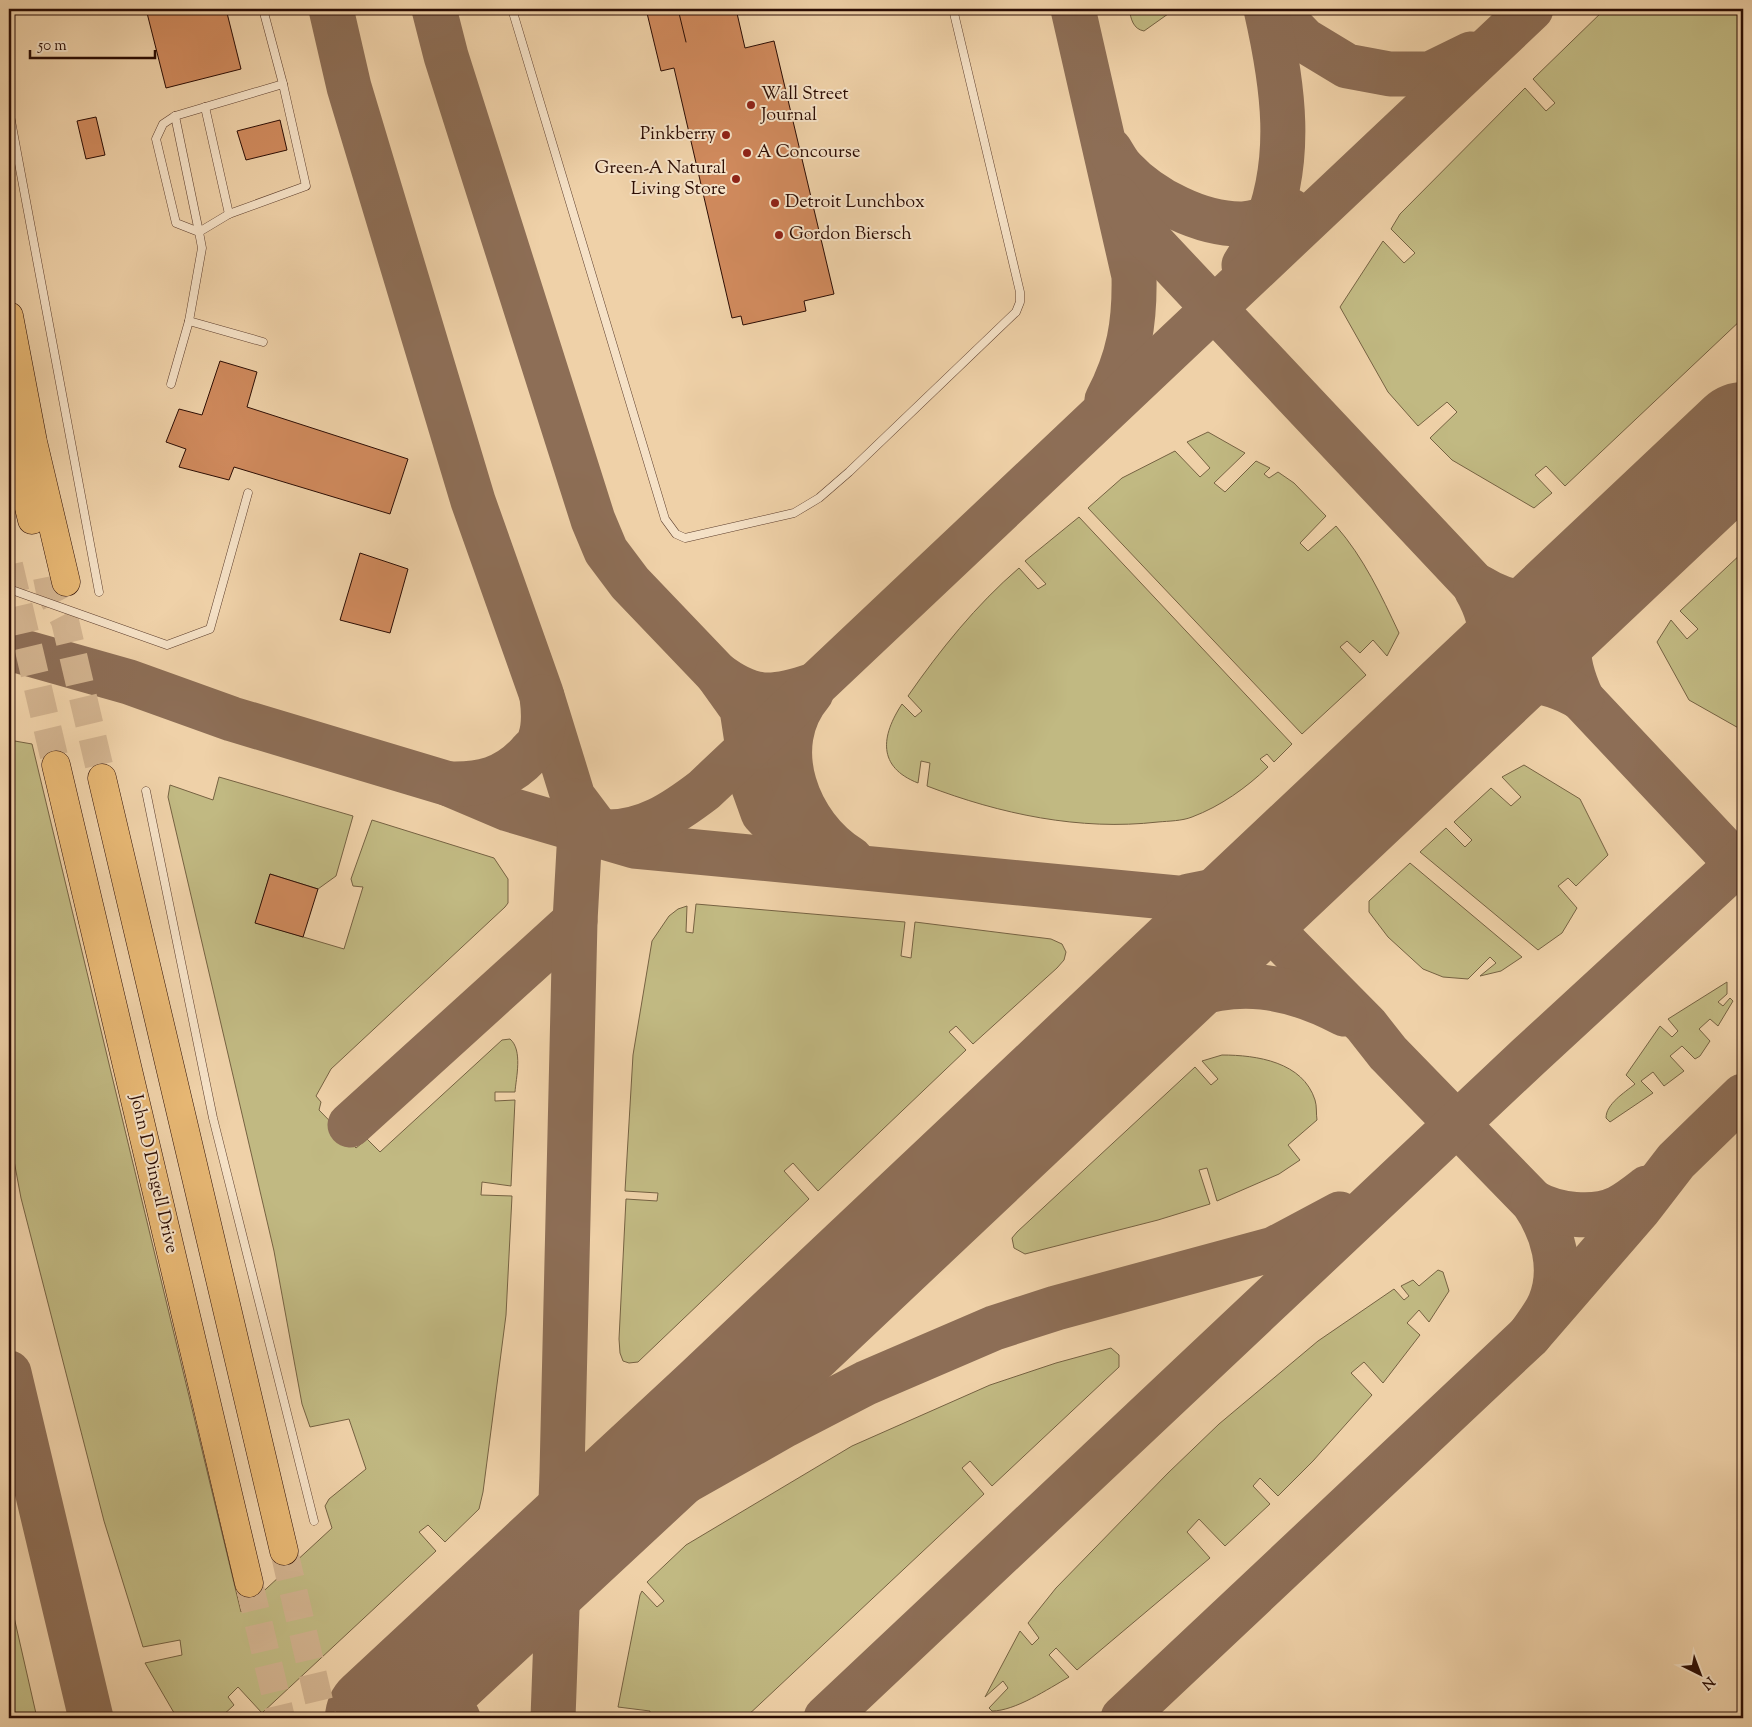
<svg xmlns="http://www.w3.org/2000/svg" width="1752" height="1727" viewBox="0 0 1752 1727" font-family="'Sorts Mill Goudy',serif">
  <style>
    .green { fill: #c1b982; stroke: #766242 }
    .lines { fill: none; stroke-linecap: round; stroke-linejoin: round }
    .taxiway { stroke: #8d6e56; stroke-width: 45 }
    .runway { stroke: #8d6e56; stroke-width: 112 }
    .building { fill: #d08a5d; stroke: #2b0c03 }
    .highway-tunnel { stroke: #d2b38f; stroke-width: 28; stroke-dasharray: 28 14; stroke-linecap: butt }
    .lane-casing { stroke: #5c3d2c; stroke-width: 9 }
    .highway-casing { stroke: #2b0c03; stroke-width: 29 }
    .lane { stroke: #f5e1c6; stroke-width: 8 }
    .highway { stroke: #e8b874; stroke-width: 28 }
    .tram { stroke: #2b0c03; stroke-width: 1 }
    .poi-dot { fill: #8f2418; stroke: #f5e1c6; stroke-width: 2 }
    .labels { text-anchor: middle; dominant-baseline: central; stroke-width: 4; stroke-linejoin: round; paint-order: stroke }
    .poi-label { font-size: 18px; fill: #2b0c03; stroke: #f5e1c6; text-anchor: start }
    .street-label { font-size: 18px; fill: #2b0c03; stroke: #f5e1c6 }
  </style>
  <rect width="100%" height="100%" fill="#efd1a8"/>
  <filter id="stains"><feTurbulence type="fractalNoise" baseFrequency=".004" numOctaves="4"/><feColorMatrix values="0 0 0 0 .2 0 0 0 0 .09 0 0 0 0 .02 0 0 0 .5 -.17"/></filter>
  <radialGradient id="worn" r=".72"><stop offset=".6" stop-color="#630" stop-opacity="0"/><stop offset="1" stop-color="#630" stop-opacity=".3"/></radialGradient>
  <g class="green">
    <path d="M1129 9H1175L1144 31C1133 29 1131 19 1129 9Z"/>
    <path d="M1605 9H1743V318L1565 486 1546 466 1535 475 1552 493 1534 508 1452 460 1430 438 1457 412 1447 402 1418 426 1388 392 1340 307 1383 241 1404 263 1415 253 1391 229 1400 214 1525 88 1546 111 1555 103 1533 79Z"/>
    <path d="M1208 432 1245 453 1214 483 1225 492 1256 461 1270 468 1264 474 1269 478 1278 472 1294 483 1326 516 1300 543 1308 551 1336 526C1364 558 1381 595 1399 633L1387 656 1373 640 1360 653 1347 641 1340 647 1366 675 1302 734 1088 508 1122 478 1175 451 1200 477 1210 468 1187 442Z"/>
    <path d="M1079 517 1292 744 1274 762 1267 754 1260 759 1268 767C1246 788 1221 806 1192 817 1182 821 1169 821 1158 822 1080 831 1000 814 927 786L930 763 921 761 918 783C877 767 881 736 902 704L915 717 922 711 908 696C940 650 976 605 1019 568L1038 589 1046 584 1025 561Z"/>
    <path d="M1743 552V729L1742 730 1689 700 1657 642 1671 620 1687 639 1698 629 1680 611Z"/>
    <path d="M9 740 32 744 241 1612 332 1528 325 1506 329 1499 366 1469 349 1419 310 1427 302 1404 274 1251 168 797 170 785 213 800 219 777 353 816 336 876 318 889 270 874 256 923 344 949 363 887 353 886 351 879 372 820 494 858 508 879V903L505 907 331 1069 316 1096 321 1102 319 1110 356 1148 367 1139 380 1152 502 1040 510 1039C523 1050 516 1078 515 1092H495V1101L515 1100 511 1186 482 1182 481 1195 512 1196 506 1315 483 1492 479 1509 445 1542 428 1525 419 1532 436 1551 262 1713 238 1687 228 1697 234 1705 220 1718H177L145 1663 182 1655 180 1640 143 1647 104 1521 21 1198 9 1134Z"/>
    <path d="M1524 765 1580 799 1608 855 1576 886 1568 878 1558 886 1577 908 1562 933 1538 950 1420 852 1446 828 1465 847 1472 840 1454 822 1491 788 1511 806 1521 797 1502 777Z"/>
    <path d="M1410 863 1522 957 1501 971 1480 976 1496 963 1490 957 1468 979 1443 977 1423 969 1388 937 1369 912V901Z"/>
    <path d="M696 904 905 922 901 956 911 958 915 922 1051 939 1062 944 1066 952 1064 960 1057 968 973 1044 956 1026 949 1032 966 1050 818 1191 793 1163 784 1171 809 1199 638 1362 629 1363 623 1361 620 1353 619 1339 626 1199 657 1201 658 1193 625 1191 633 1055 652 941 669 916 678 909 687 906 686 932 693 933Z"/>
    <path d="M1727 982V994L1718 1002 1723 1006 1730 998 1733 1001 1718 1026 1710 1019 1699 1029 1710 1041 1700 1056 1695 1059 1682 1046 1670 1056 1684 1071 1664 1086 1653 1072 1641 1081 1653 1093 1610 1122 1606 1118C1606 1104 1624 1093 1635 1084L1626 1075 1660 1026 1672 1037 1678 1031 1668 1019Z"/>
    <path d="M1222 1055C1257 1055 1303 1062 1315 1100 1317 1106 1316 1114 1317 1120L1288 1145 1300 1160 1279 1174 1217 1201 1207 1168 1199 1170 1210 1204 1158 1220 1025 1254 1014 1248 1012 1238 1017 1232 1195 1067 1211 1085 1218 1079 1202 1061Z"/>
    <path d="M1438 1270 1443 1272 1449 1291 1429 1322 1419 1310 1407 1323 1420 1335 1383 1383 1364 1362 1351 1373 1372 1395 1313 1461 1278 1496 1260 1478 1253 1486 1270 1504 1225 1546 1199 1519 1187 1532 1210 1558 1077 1670 1056 1648 1049 1655 1069 1677C1048 1689 1015 1711 992 1711L989 1708 1008 1688 1003 1681 985 1697 1020 1631 1032 1645 1039 1638 1028 1623 1056 1588 1168 1473 1219 1424 1318 1341 1394 1289 1404 1300 1409 1296 1401 1286 1413 1280 1419 1286Z"/>
    <path d="M1111 1348 1119 1355V1367L992 1486 970 1461 962 1468 984 1494 745 1718H649L650 1711 618 1707 640 1595 642 1591 657 1607 664 1601 647 1582 686 1545 852 1446 990 1385 1056 1363Z"/>
    <path d="M9 1595 37 1718H9Z"/>
  </g>
  <g class="lines">
    <g class="taxiway">
      <path d="M331 9 349 87 473 501 541 693 573 797 594 825"/>
      <path d="M434 9 446 56 593 520 606 551 630 583 717 674"/>
      <path d="M1073 9 1134 276C1135 323 1129 358 1107 400"/>
      <path d="M1274 9 1304 40 1347 66 1390 74H1430L1471 54"/>
      <path d="M1110 150C1114 156 1118 164 1123 169 1151 199 1201 225 1243 224 1259 223 1276 216 1291 211"/>
      <path d="M1117 197 1141 231 1743 870"/>
      <path d="M1244 265C1250 255 1257 245 1262 235 1295 162 1283 84 1266 9"/>
      <path d="M1479 587C1513 608 1546 609 1581 591"/>
      <path d="M9 648 129 682 232 719 449 784 508 809 634 846 1177 898 1212 902 1241 910 1255 918 1273 931 1366 1025 1388 1053 1533 1202C1553 1231 1564 1269 1550 1303 1545 1315 1536 1326 1529 1336"/>
      <path d="M814 685C772 699 753 701 717 674L742 709 754 788 763 813 794 846 827 862"/>
      <path d="M811 693C766 746 798 827 851 859"/>
      <path d="M1467 698C1493 659 1500 631 1476 589"/>
      <path d="M1582 699C1562 656 1563 624 1589 583"/>
      <path d="M1463 701C1507 678 1537 672 1581 698"/>
      <path d="M449 784C481 785 506 779 529 754 532 750 539 745 540 739 545 725 544 712 542 697"/>
      <path d="M605 832C644 833 674 813 704 790L1531 9"/>
      <path d="M1189 896C1248 887 1281 864 1327 829"/>
      <path d="M1059 1082C1150 1005 1226 951 1344 1014"/>
      <path d="M350 1125 575 921"/>
      <path d="M1533 1202C1556 1215 1593 1220 1618 1208 1628 1203 1638 1195 1647 1188"/>
      <path d="M9 1373 91 1718"/>
      <path d="M457 1648 642 1506 785 1425 866 1383 994 1328 1056 1308 1274 1249 1340 1214"/>
      <path d="M407 1718 424 1715 458 1718"/>
      <path d="M553 1718 562 1473 575 921 580 831 574 801"/>
      <path d="M826 1718 1528 1057 1743 859"/>
      <path d="M1123 1718 1529 1336 1639 1209 1676 1161 1743 1096"/>
    </g>
    <path class="runway" d="M381 1718 718 1405 1743 438"/>
  </g>
  <g class="building">
    <path d="M146 9H226L241 69 166 88Z"/>
    <path d="M646 9H736L745 48 774 41 834 294 804 301 806 311 743 325 741 316 732 318 674 68 661 71Z"/>
    <path d="M96 117 105 155 86 159 77 121Z"/>
    <path d="M280 120 287 150 246 160 237 131Z"/>
    <path d="M220 361 257 372 247 407 408 459 390 514 234 467 229 480 179 467 186 449 166 442 179 409 202 415Z"/>
    <path d="M360 553 408 569 390 633 340 620Z"/>
    <path d="M270 874 318 889 303 937 255 923Z"/>
  </g>
  <g class="lines">
    <g class="highway-tunnel">
      <path d="M9 565 56 765"/>
      <path d="M47 577 50 592 65 621 102 778"/>
      <path d="M284 1551 323 1718"/>
      <path d="M249 1583 281 1718"/>
    </g>
    <defs>
      <g id="lane">
        <path d="M512 9 665 519 676 534 685 538 794 513 819 498 849 472 1016 312 1020 302V292L953 9"/>
        <path d="M205 107 229 214"/>
        <path d="M9 110 99 592"/>
        <path d="M175 116 199 232 229 214 306 186 283 84"/>
        <path d="M263 342 189 321 202 248 199 232 176 223 156 139 163 124 175 116 283 84 263 9"/>
        <path d="M171 384 189 321"/>
        <path d="M9 589 167 645 210 629 248 493"/>
        <path d="M146 791 213 1118 314 1521"/>
        <path d="M1743 1312V1319"/>
      </g>
      <g id="highway">
        <path d="M9 316 33 442 66 582"/>
        <path d="M9 426 32 520"/>
        <path d="M56 765 249 1583"/>
        <path d="M102 778 284 1551"/>
      </g>
    </defs>
    <use href="#lane" class="lane-casing"/>
    <use href="#highway" class="highway-casing"/>
    <use href="#lane" class="lane"/>
    <use href="#highway" class="highway"/>
    <path class="tram" d="M678 9 686 42"/>
  </g>
  <g class="poi-dot">
    <circle cx="751" cy="105" r="5"/>
    <circle cx="726" cy="135" r="5"/>
    <circle cx="747" cy="153" r="5"/>
    <circle cx="736" cy="179" r="5"/>
    <circle cx="775" cy="203" r="5"/>
    <circle cx="779" cy="235" r="5"/>
  </g>
  <g class="labels">
    <g class="poi-label">
      <text x="761" y="95">Wall Street<tspan x="761" dy="21">Journal</tspan></text>
      <text x="716" y="135" text-anchor="end">Pinkberry</text>
      <text x="757" y="153">A Concourse</text>
      <text x="726" y="169" text-anchor="end">Green-A Natural<tspan x="726" dy="21">Living Store</tspan></text>
      <text x="785" y="203">Detroit Lunchbox</text>
      <text x="789" y="235">Gordon Biersch</text>
    </g>
    <g class="street-label">
      <text transform="translate(153 1174) rotate(77)">John D Dingell Drive</text>
    </g>
  </g>
  <rect width="1752" height="1727" fill="none" stroke="#efd1a8" stroke-width="30"/>
  <rect x="10" y="10" width="1732" height="1707" fill="none" stroke="#2b0c03" stroke-width="2.5"/>
  <rect x="15" y="15" width="1722" height="1697" fill="none" stroke="#2b0c03"/>
  <g transform="translate(1700 1674) rotate(138)" stroke="#f5e1c6" stroke-width="4" paint-order="stroke">
  <path d="M0-4L9 19L0 12L-9 19Z" fill="#2b0c03"/>
  <text y="-8" font-size="14" font-weight="bold" text-anchor="middle" fill="#2b0c03">N</text>
  </g>
  <path d="M30 50v8h125v-8" fill="none" stroke="#2b0c03" stroke-width="2.5"/>
  <text x="38" y="50" font-size="15" fill="#2b0c03" stroke="#f5e1c6" stroke-width="4" paint-order="stroke">50 m</text>
  <rect width="100%" height="100%" filter="url(#stains)"/>
  <rect width="100%" height="100%" fill="url(#worn)"/>
</svg>
